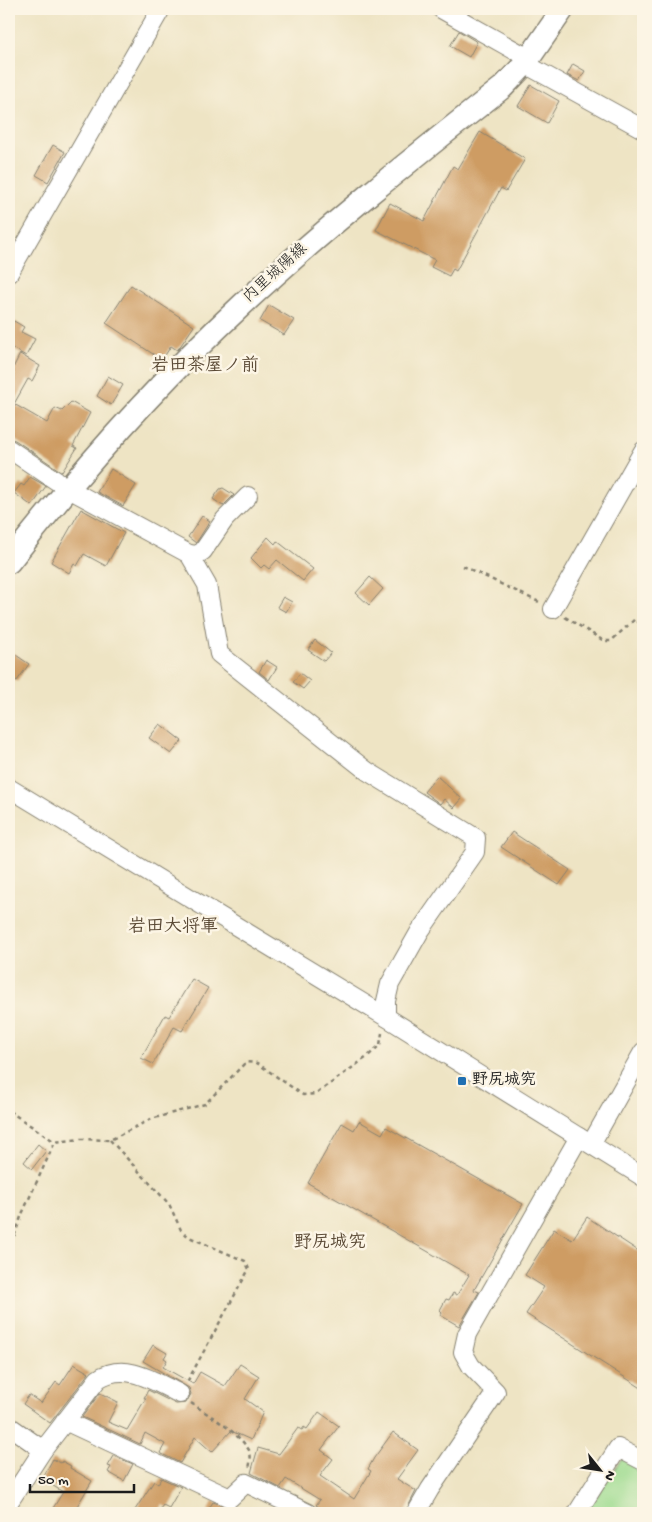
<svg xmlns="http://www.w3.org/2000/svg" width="652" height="1522" viewBox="0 0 652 1522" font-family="'Gochi Hand','Klee One',sans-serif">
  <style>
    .green { fill: #9ddb8f; stroke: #5c7c56 }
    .building { fill: #ce9c63 }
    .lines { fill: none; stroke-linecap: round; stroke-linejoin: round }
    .minor-casing { stroke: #858070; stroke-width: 20 }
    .major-casing { stroke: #858070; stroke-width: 25 }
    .path { stroke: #858070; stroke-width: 2.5; stroke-dasharray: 4 4; stroke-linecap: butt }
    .minor { stroke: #fff; stroke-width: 18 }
    .major { stroke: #fff; stroke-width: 22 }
    .poi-dot { fill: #1f6fb2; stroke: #fcf5e5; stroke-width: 2 }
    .labels { text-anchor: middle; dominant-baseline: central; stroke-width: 5; stroke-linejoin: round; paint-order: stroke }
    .street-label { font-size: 16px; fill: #1c1c1c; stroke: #fcf5e5 }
    .poi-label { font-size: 16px; font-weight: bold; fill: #1c1c1c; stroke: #fcf5e5; text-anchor: start }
    .neighbourhood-label { font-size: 18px; font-weight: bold; fill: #5a4935; stroke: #fcf5e5 }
  </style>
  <rect width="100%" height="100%" fill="#fcf5e5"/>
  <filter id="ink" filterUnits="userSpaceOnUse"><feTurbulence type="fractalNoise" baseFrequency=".02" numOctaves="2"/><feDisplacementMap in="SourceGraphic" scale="10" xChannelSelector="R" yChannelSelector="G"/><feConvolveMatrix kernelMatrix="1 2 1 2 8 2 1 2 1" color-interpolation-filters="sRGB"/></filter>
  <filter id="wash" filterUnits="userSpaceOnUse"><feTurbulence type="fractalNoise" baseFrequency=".0096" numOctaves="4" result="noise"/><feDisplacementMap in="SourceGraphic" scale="20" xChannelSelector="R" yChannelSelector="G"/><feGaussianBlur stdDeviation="1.12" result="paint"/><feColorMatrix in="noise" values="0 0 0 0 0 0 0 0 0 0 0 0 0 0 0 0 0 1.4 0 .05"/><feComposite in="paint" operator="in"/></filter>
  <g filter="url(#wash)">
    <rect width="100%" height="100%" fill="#eee4c4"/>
    <path class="green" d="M622 1458 643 1469V1513H585Z"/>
    <g id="blocks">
      <g class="building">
        <path d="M459 31 477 42 469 57 450 46Z"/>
        <path d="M573 64 585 71 579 81 567 75Z"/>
        <path d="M531 85 559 101 547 123 518 106Z"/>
        <path d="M480 132 525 159 506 191 501 188 456 271 453 269 449 276 431 267 435 260 376 230 390 203 424 221 453 166 458 169Z"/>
        <path d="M53 145 65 152 48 182 36 175Z"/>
        <path d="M131 285 194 326 179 348 177 350 171 346 162 360 106 323Z"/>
        <path d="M269 305 294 320 284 335 260 321Z"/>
        <path d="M14 321 24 327 21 332 35 339 26 356 12 348 9 352V325L11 326Z"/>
        <path d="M20 354 40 366 32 381 28 379 14 404 47 423 55 408 62 411 71 402 90 413 73 446 77 448 62 472 15 440 9 439V380L14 371 12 370Z"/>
        <path d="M108 376 123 385 111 405 97 396Z"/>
        <path d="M111 469 136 485 123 506 97 492Z"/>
        <path d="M30 477 46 486 32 506 14 493 21 484 24 486Z"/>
        <path d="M223 488 234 495 223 506 213 499 220 489Z"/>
        <path d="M81 509 124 533 106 566 84 554 77 566 74 564 69 573 51 562Z"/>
        <path d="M202 516 210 521 196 543 188 537Z"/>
        <path d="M268 537 275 544 277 541 313 569 303 581 277 560 269 569 264 565 261 568 251 558Z"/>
        <path d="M370 577 383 589 369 605 356 593Z"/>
        <path d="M283 597 292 602 286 612 277 607Z"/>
        <path d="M315 640 331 653 324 661 308 650Z"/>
        <path d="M13 653 29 664 17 681 9 676V660Z"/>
        <path d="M266 660 277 667 269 680 259 672Z"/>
        <path d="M300 673 310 681 303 689 293 682Z"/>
        <path d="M160 724 182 741 171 754 149 738Z"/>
        <path d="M437 776 462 799 454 808 444 799 440 804 424 792Z"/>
        <path d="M512 832 570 870 559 885 501 847Z"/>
        <path d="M192 979 208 988 182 1031 174 1027 153 1064 141 1058 165 1015 169 1017Z"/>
        <path d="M359 1121 382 1134 386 1127 523 1204 474 1290 479 1292 459 1326 440 1315 442 1312 440 1310 446 1299 449 1300 453 1293 457 1295 469 1275 308 1183 342 1123 354 1130Z"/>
        <path d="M38 1144 46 1151 32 1169 24 1162Z"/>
        <path d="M587 1217 643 1254V1389L526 1314 544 1287 525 1275 554 1229 572 1240Z"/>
        <path d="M153 1345 167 1353 164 1358 167 1360 163 1367 193 1384 200 1372 225 1386 240 1364 259 1376 245 1399 263 1412 251 1440 231 1431 212 1452 195 1437 180 1463 160 1453 165 1444 145 1433 140 1444 82 1417 100 1393 118 1402 108 1422 127 1430 146 1398H144L148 1390 176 1404 186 1403 191 1394 189 1388 143 1361Z"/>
        <path d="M74 1364 89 1373 50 1423 23 1404 29 1395 41 1403 56 1382 60 1385Z"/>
        <path d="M319 1412 339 1426 321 1450 333 1459 320 1476 354 1499 371 1471 368 1469 374 1458 393 1432 418 1450 397 1479 416 1491 405 1513H328L316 1505 320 1500 286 1479 280 1488 251 1473 258 1448 279 1454 298 1428 302 1430 304 1427 307 1429Z"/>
        <path d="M114 1456 133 1464 124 1481 108 1472 111 1467 108 1466Z"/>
        <path d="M53 1459 61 1463 62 1461 71 1466 70 1468 92 1481 73 1513H50L63 1492 42 1479Z"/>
        <path d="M161 1478 181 1487 169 1508 163 1505 157 1513H133L154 1481 158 1484Z"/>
        <path d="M213 1502 232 1508 240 1513H214L208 1510Z"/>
      </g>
    </g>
  </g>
  <g filter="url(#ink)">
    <use href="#blocks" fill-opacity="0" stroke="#858070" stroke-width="1"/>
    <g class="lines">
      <defs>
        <g id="minor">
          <path d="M441 9 530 59"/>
          <path d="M525 64 643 129"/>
          <path d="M9 273 161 9"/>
          <path d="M9 449 67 488 189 554 197 555 203 551 225 519 248 496"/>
          <path d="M189 554 207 585 219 654 367 771 476 838 475 852 420 931 390 984 386 1001V1017"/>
          <path d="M553 609 643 451"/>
          <path d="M9 788 386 1017 643 1177"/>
          <path d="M591 1144 643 1052"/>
          <path d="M65 1421 230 1498 246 1483 308 1513"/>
          <path d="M9 1426 43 1450 9 1502"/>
          <path d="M43 1450 98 1379C125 1361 154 1381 180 1394"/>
          <path d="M416 1513 430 1489 496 1392 471 1366 463 1352 467 1334 579 1137"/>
          <path d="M577 1513 618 1448 643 1461"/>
        </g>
        <path id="major" d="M9 562C80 471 157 384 242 305 325 228 414 157 503 87L525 64 563 9"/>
      </defs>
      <use href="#minor" class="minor-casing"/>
      <use href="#major" class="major-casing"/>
      <g class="path">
        <path d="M463 566 539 602"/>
        <path d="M565 617 604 641H611L635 619 643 626"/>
        <path d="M9 1111 55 1142"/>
        <path d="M110 1140 169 1204 181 1230 189 1237 245 1261 249 1269 187 1382"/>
        <path d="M9 1251 22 1214 55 1142 81 1139 110 1140 151 1119 205 1104 246 1062 257 1063 303 1095 316 1094 367 1057 380 1045 382 1033"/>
        <path d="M191 1403C210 1416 236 1430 249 1450 252 1456 250 1463 249 1469"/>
      </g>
      <use href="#minor" class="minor"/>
      <use href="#major" class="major"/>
    </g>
  </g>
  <rect class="poi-dot" x="457" y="1076" width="10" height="10" rx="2.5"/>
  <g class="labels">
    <g class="street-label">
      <text transform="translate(276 274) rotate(-42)">内里城陽線</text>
    </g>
    <g class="poi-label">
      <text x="472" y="1081">野尻城究</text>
    </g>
    <g class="neighbourhood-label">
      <text x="205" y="366">岩田茶屋ノ前</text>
      <text x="173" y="927">岩田大将軍</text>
      <text x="330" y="1243">野尻城究</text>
    </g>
  </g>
  <rect width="652" height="1522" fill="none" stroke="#fcf5e5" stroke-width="30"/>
  <g transform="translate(600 1470) rotate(120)" stroke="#fcf5e5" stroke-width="4" paint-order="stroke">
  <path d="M0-4L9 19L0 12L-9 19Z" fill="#1c1c1c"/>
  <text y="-8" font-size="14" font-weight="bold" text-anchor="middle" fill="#1c1c1c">N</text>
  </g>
  <path d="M30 1484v8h104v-8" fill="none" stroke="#1c1c1c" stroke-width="2.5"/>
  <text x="38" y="1484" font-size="15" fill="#1c1c1c" stroke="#fcf5e5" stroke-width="4" paint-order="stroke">50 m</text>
</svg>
